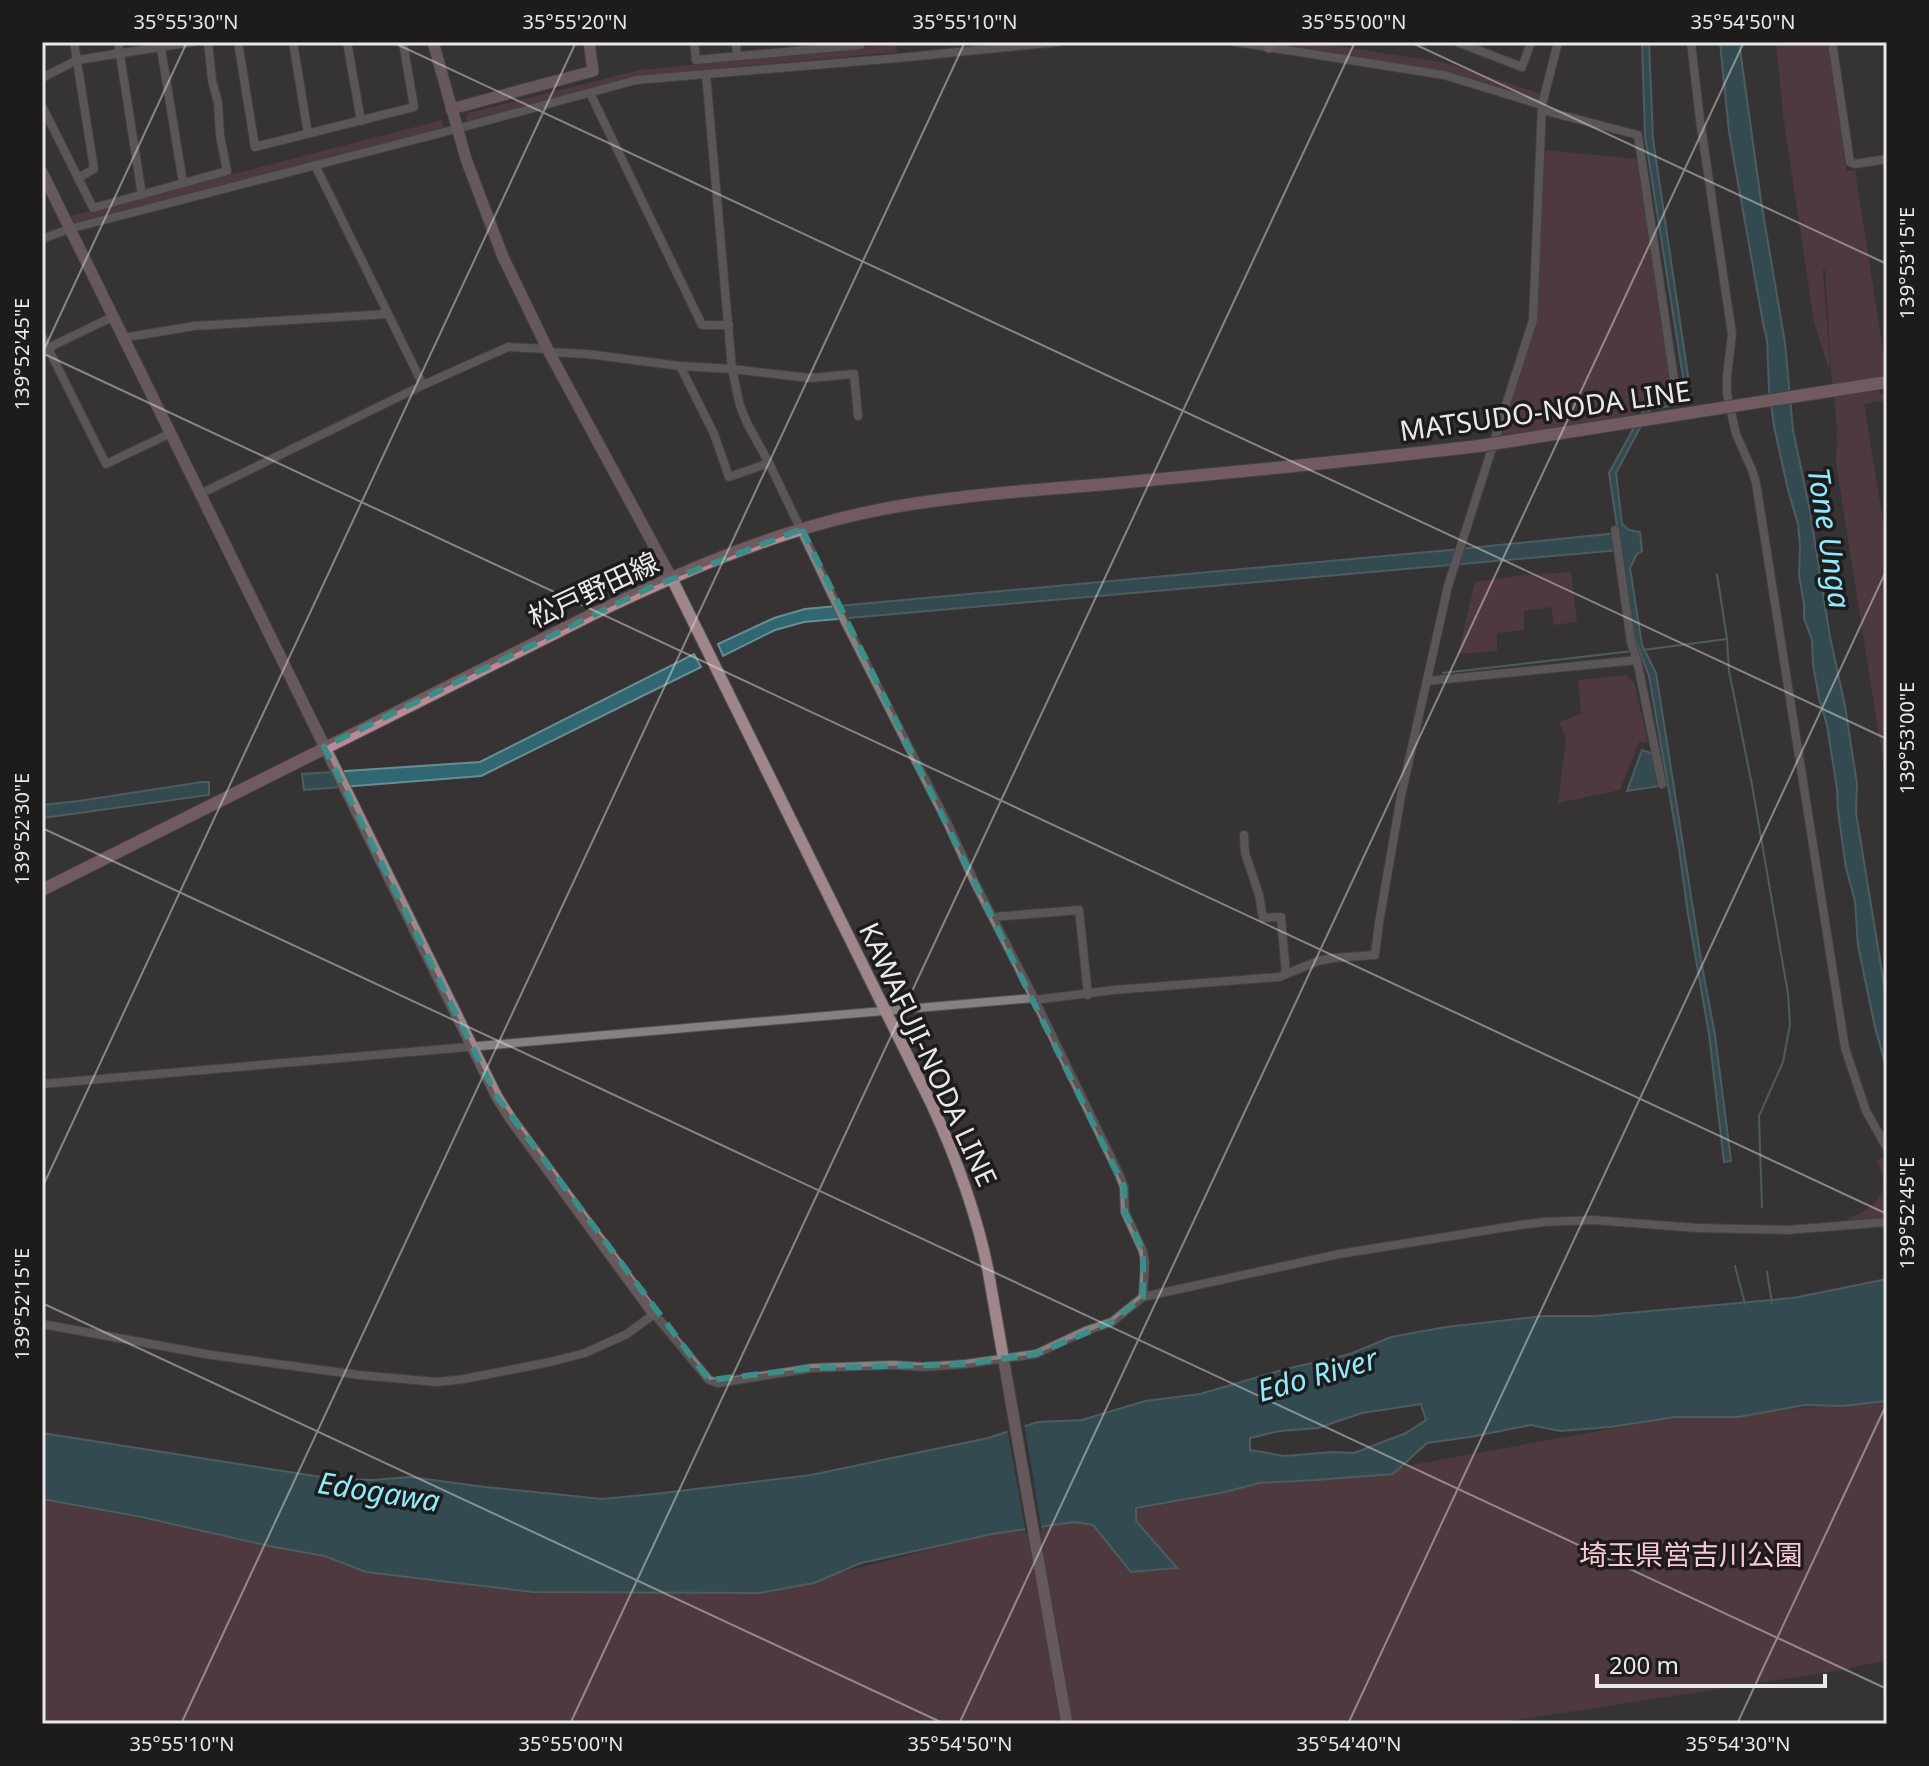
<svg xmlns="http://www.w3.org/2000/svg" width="1929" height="1766" viewBox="0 0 1929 1766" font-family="'Noto Sans','Noto Sans JP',sans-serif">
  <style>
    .green { fill: #68414a }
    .water { fill: #306771; stroke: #688e95; stroke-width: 2; fill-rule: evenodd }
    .pier { fill: #373334 }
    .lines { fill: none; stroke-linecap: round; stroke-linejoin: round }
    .stream { stroke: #688e95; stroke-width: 2 }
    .street-casing { stroke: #535051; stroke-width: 10 }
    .secondary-casing { stroke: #535051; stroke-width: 13 }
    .primary-casing { stroke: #535051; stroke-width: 14 }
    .street { stroke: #858182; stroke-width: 8 }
    .secondary { stroke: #9f868b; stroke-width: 11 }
    .primary { stroke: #b98a95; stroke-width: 12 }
    .primary-bridge-casing { stroke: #535051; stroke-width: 14; stroke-linecap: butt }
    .primary-bridge { stroke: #b98a95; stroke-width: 12 }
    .marked { fill: none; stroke: #3b8d87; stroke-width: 6; stroke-dasharray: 16 10; stroke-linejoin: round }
    .ticks { fill: none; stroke: #eae8e9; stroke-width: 2; stroke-opacity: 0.45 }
    .labels { text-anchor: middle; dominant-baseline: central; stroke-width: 7; stroke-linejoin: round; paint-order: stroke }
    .street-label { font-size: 28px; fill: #eae8e9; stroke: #1d1b1c }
    .park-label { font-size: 28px; fill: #f8c9d3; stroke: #1d1b1c }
    .water-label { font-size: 30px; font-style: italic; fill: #8febfb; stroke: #1d1b1c }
    .neatline { fill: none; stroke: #eae8e9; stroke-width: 3 }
    .ticks-label { font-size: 20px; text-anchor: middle; fill: #eae8e9 }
  </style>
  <rect width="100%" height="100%" fill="#373334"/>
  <g class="green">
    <path d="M1280 42H1313L1446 63 1542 94 1540 99 1536 100 1439 71 1285 46Z"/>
    <path d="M1776 42H1828L1833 82 1847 171 1855 170 1887 376 1832 384 1825 269H1823L1830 361V367H1828L1814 322 1784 122Z"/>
    <path d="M896 44 897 52 636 76 478 118 467 123 465 118 468 113 640 70Z"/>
    <path d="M442 120 444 128 75 224 71 216Z"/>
    <path d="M1543 150 1639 159 1673 393 1645 398 1634 416 1500 437 1535 322Z"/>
    <path d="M1879 388V394L1887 393V400L1864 404 1887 546V578L1884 580 1887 601V787L1836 463 1837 429 1834 395Z"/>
    <path d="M1571 572 1577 622 1554 625 1551 607 1524 611V630L1497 633V651L1458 654 1475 582 1523 575Z"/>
    <path d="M1626 675 1634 682 1648 743 1639 742 1620 790 1558 803 1566 739 1559 722 1581 714 1578 680Z"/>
    <path d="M1887 1157V1219L1849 1222 1848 1218C1865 1213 1885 1201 1883 1180 1883 1174 1879 1167 1877 1160Z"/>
    <path d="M1887 1402V1660L1836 1671 1491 1724H42V1499L325 1556 533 1592 759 1593 992 1534 1074 1522 1259 1483 1351 1476 1675 1417Z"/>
  </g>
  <g class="water">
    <path d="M1642 42H1649L1653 139 1692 403 1650 409 1616 473 1622 524 1629 530 1640 532 1642 551 1637 554 1630 568 1642 645 1656 673 1702 966 1715 1035 1731 1161 1724 1162 1709 1034 1688 914 1679 849 1649 676 1635 639 1620 550 804 622 775 630 723 656 718 644 774 618 805 609 1450 550 1618 533 1609 473 1647 404 1683 399 1686 396 1645 136Z"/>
    <path d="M1720 42H1739L1761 201 1785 343 1793 430 1810 511 1830 637 1845 706 1857 784 1856 813 1887 1003V1071L1875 1027 1858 946 1855 901 1846 868 1838 811 1837 789 1827 725 1819 698 1813 665 1812 640 1804 618V604L1799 575 1800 546 1798 524 1788 490 1774 426 1769 389 1767 340 1763 323 1729 132Z"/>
    <path d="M694 654 701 667 481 776 304 790 302 774 480 762Z"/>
    <path d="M1642 750 1651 753 1660 786 1627 791Z"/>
    <path d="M202 782H209V795L42 818V805L79 801Z"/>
    <path d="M1887 1279V1401L1842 1406 1805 1405 1738 1417H1675L1611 1427 1560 1431 1531 1425 1470 1437 1427 1443 1393 1474 1315 1480 1259 1483 1225 1492 1136 1508V1521L1177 1568 1131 1572 1093 1525 1074 1522 992 1534 861 1563 814 1583 759 1593 533 1592 366 1572 325 1556 274 1547 141 1517 42 1499V1433L334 1479 374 1480 410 1477 485 1487 602 1499 654 1494 811 1475 988 1438 1038 1422 1082 1420 1145 1401 1200 1394 1282 1370 1350 1354 1391 1337 1446 1327 1543 1316H1595L1793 1298ZM1421 1404 1426 1420 1406 1433 1354 1453 1333 1452 1284 1456 1250 1450V1438L1280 1431 1318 1428 1362 1413Z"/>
  </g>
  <path class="pier" d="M1024 1423 1042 1531 1026 1534 1007 1428Z"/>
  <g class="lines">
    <g class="stream">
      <path d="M1717 574 1727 639 1729 671 1752 785 1788 994 1790 1024 1783 1062 1759 1116 1762 1207"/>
      <path d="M1643 650 1727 639"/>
      <path d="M1443 673 1633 651"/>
      <path d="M1735 1266 1745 1304"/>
      <path d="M1767 1272 1772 1303"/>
    </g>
    <defs>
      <g id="street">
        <path d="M74 42 94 169 78 178"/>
        <path d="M118 42 142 195"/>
        <path d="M160 42 183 183"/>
        <path d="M238 42 255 147 414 107 403 42"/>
        <path d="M293 42 308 134"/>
        <path d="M347 42 361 121"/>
        <path d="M694 42 696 60 860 45V42"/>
        <path d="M736 42 737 56"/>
        <path d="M1236 42 1444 75 1542 105"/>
        <path d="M1457 42 1522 67 1531 42"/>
        <path d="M1691 42 1700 120 1732 334 1727 376V394L1736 434 1752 470 1756 483 1845 1048 1866 1111 1887 1148"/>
        <path d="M1832 42 1850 162 1855 164 1887 159"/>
        <path d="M706 74 732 369 740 406 747 423 769 463 845 622 947 822 975 883 1032 994 1119 1174 1124 1187 1125 1212 1143 1251 1145 1263 1143 1297"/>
        <path d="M42 78 77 60 193 42"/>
        <path d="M590 93 702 325H729"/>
        <path d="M42 106 93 208 227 171 220 135 218 103 212 80 208 42"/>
        <path d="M1542 110 1638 135 1675 386"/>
        <path d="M315 165 423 385"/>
        <path d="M42 239 69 229 456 129 636 80 898 58 1059 42"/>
        <path d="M42 336 106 464 171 433"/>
        <path d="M122 338 194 326 388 314"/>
        <path d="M42 351 112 317"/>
        <path d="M549 352 587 354 680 366 732 369 810 378 854 374 858 416"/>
        <path d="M680 366 714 434 729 477 769 463"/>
        <path d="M200 494 423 385 508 347 547 349"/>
        <path d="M1615 530 1631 642 1637 660 1662 784"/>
        <path d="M1427 681 1637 660"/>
        <path d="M1244 835 1245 853 1259 895 1263 918 1281 917 1286 974"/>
        <path d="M993 917 1079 910 1088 995"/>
        <path d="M1034 1000 1114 990 1279 977 1318 961 1333 958 1375 955 1379 923 1401 796 1448 586 1533 320 1542 105 1558 42"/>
        <path d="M42 1084 1033 998"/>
        <path d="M42 1324 211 1355 359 1375 437 1382 464 1379 550 1362 585 1353 627 1334 654 1314 709 1380 718 1383 812 1368 893 1365 924 1367 966 1364 1036 1354 1085 1331 1112 1322 1143 1297 1339 1254 1520 1225 1544 1222 1593 1220 1697 1228 1788 1230 1887 1222"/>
      </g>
      <g id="secondary">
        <path d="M433 42 466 159 503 257 549 352 672 579 931 1103C956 1157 976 1211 988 1270L1067 1724"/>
        <path d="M1268 42 1269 47"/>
        <path d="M451 109 593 71 589 42"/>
        <path d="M42 172 497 1097 511 1119 654 1314"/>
      </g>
      <path id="primary" d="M42 890 593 614C679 573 766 535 859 514 943 495 1032 491 1118 483 1239 472 1359 460 1479 446"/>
    </defs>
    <use href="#street" class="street-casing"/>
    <use href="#secondary" class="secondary-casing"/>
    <use href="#primary" class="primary-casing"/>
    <use href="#street" class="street"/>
    <use href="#secondary" class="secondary"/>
    <use href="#primary" class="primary"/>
    <defs>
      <path id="primary-bridge" d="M1479 446 1887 382"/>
    </defs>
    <use href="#primary-bridge" class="primary-bridge-casing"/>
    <use href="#primary-bridge" class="primary-bridge"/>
  </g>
  <path d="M0 0H1929V1766H0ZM802 529 1124 1187 1125 1212 1143 1251V1297L1112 1322 1036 1354 966 1364 812 1368 709 1380 497 1097 324 747 649 588Z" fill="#373334" fill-opacity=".55" fill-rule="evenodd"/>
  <path class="marked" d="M802 529 1124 1187 1125 1212 1143 1251V1297L1112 1322 1036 1354 966 1364 812 1368 709 1380 497 1097 324 747 649 588Z"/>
  <path class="ticks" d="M392 42 1887 739M1410 42 1887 264M42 353 1887 1214M42 354 187 42M42 828 1887 1689M42 1188 576 42M42 1303 945 1724M181 1724 965 42M570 1724 1355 42M959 1724 1744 42M1348 1724 1887 569M1737 1724 1887 1403"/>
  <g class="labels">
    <g class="street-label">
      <text transform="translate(1545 410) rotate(-8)">MATSUDO-NODA LINE</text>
      <text transform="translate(593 589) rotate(-25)">松戸野田線</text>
      <text transform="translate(929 1054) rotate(65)">KAWAFUJI-NODA LINE</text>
    </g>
    <g class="park-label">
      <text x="1691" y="1554">埼玉県営吉川公園</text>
    </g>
    <g class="water-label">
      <text transform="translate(1830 538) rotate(81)">Tone Unga</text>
      <text transform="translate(1317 1374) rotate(-16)">Edo River</text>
      <text transform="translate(379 1491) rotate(9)">Edogawa</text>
    </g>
  </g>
  <rect width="1929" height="1766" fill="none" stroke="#1d1b1c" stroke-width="88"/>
  <path d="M1597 1674v12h228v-12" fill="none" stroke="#eae8e9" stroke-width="4"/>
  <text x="1609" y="1674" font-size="24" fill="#eae8e9" stroke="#1d1b1c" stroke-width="6" paint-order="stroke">200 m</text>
  <rect x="44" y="44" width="1841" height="1678" class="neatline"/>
  <g class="ticks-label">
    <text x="186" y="29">35°55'30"N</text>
    <text x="575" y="29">35°55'20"N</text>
    <text x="965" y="29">35°55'10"N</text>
    <text x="1354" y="29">35°55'00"N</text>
    <text x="1743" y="29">35°54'50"N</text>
    <text transform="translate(1907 263) rotate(-90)" y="7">139°53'15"E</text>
    <text transform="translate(22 354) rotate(-90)" y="7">139°52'45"E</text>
    <text transform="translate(1907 738) rotate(-90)" y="7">139°53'00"E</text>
    <text transform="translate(22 829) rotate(-90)" y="7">139°52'30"E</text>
    <text transform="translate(1907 1213) rotate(-90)" y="7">139°52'45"E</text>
    <text transform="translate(22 1304) rotate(-90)" y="7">139°52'15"E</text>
    <text x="182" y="1751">35°55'10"N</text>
    <text x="571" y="1751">35°55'00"N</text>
    <text x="960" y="1751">35°54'50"N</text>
    <text x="1349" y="1751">35°54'40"N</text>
    <text x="1738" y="1751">35°54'30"N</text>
  </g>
</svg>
